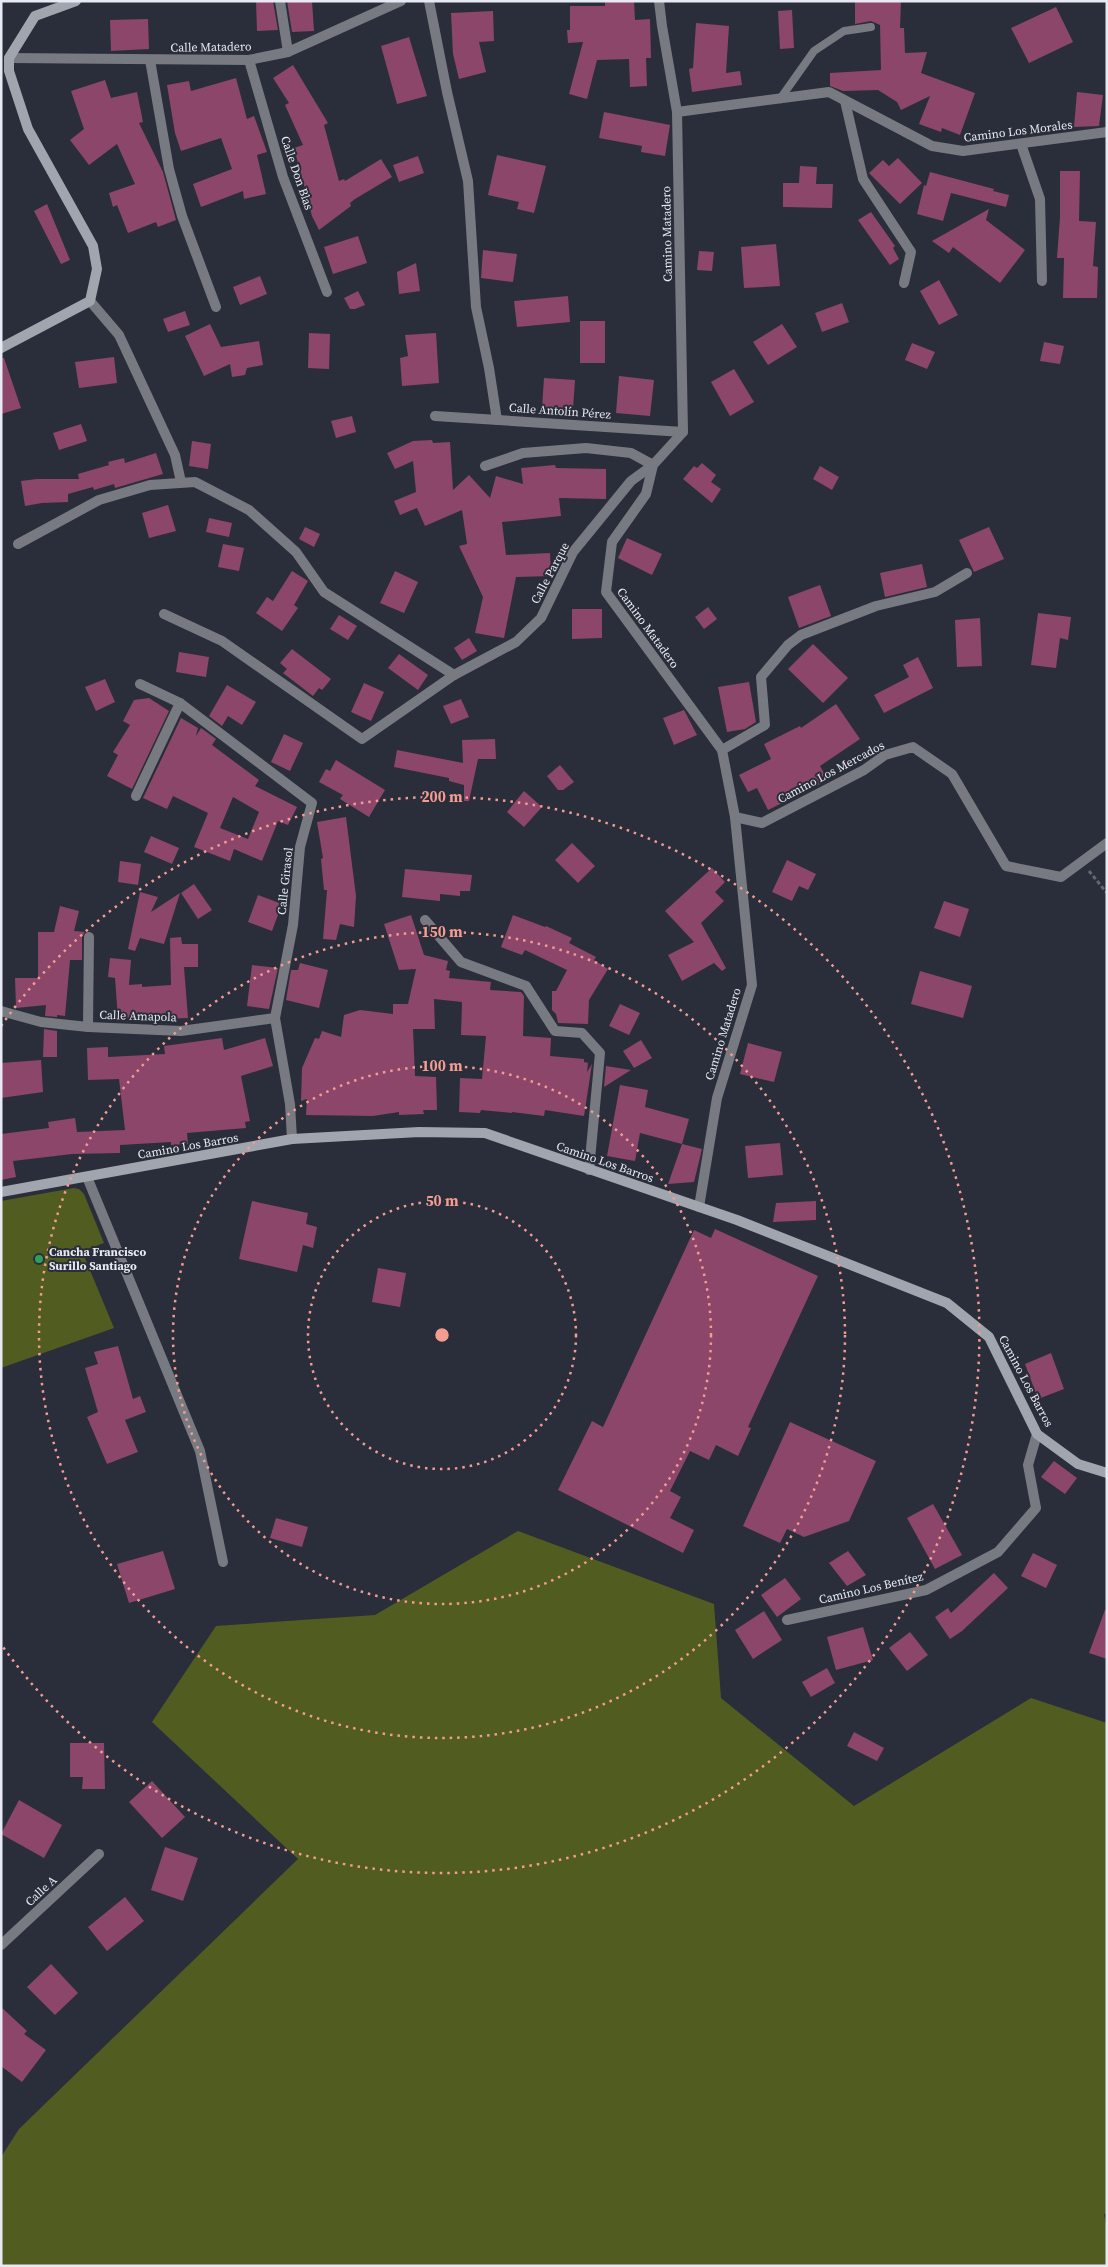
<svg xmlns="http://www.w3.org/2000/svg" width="1108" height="2267" viewBox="0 0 1108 2267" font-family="'Source Serif 4',serif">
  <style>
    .green { fill: #515c20 }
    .building { fill: #8b4669; fill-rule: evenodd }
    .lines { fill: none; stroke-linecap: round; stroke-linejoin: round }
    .path { stroke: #636772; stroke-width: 3; stroke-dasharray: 4 2.5; stroke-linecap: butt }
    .lane { stroke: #777a80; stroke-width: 8 }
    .street { stroke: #777a80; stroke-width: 10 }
    .secondary { stroke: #a0a5ae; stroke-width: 10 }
    .ring { fill: none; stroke: #f59c91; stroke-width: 2.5; stroke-dasharray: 2.5 5 }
    .leisure-dot { fill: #2e9e5b; stroke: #2a2e3a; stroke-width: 2 }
    .labels { text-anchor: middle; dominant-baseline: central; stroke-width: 4; stroke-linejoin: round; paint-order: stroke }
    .street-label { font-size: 12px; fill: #e7eaf2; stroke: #2a2e3a }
    .poi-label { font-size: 12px; font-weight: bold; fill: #e7eaf2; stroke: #2a2e3a; text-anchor: start }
    .centre { fill: #f59c91; stroke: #2a2e3a; stroke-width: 2.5 }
    .ring-label { font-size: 15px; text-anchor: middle; font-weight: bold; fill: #f59c91; stroke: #2a2e3a; stroke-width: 4; stroke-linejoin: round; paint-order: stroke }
  </style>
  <rect width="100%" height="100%" fill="#2a2e3a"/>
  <g class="green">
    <path d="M74 1188 79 1189 84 1194 104 1243 82 1251 114 1328 1 1368V1201Z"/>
    <path d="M518 1531 714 1604 721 1698 854 1806 1031 1698 1107 1723V2213L1104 2214 1107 2230V2266H1V2157L19 2129 298 1859 152 1722 216 1626 375 1615Z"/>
  </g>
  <g class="building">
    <path d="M256 1H273L278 30 257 31Z"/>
    <path d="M287 1H312L314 31 292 32Z"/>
    <path d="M605 1H634L635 20 650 19 651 58H646L647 86 630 87 629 59 597 60 587 99 569 94 583 42 568 43 567 30H570V6H605Z"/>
    <path d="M855 1H901L900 28H904L905 53 927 52 921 73 975 93 960 135 942 128 941 132 919 124 930 96 901 110 897 102 878 90 843 91 830 86V73L881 70 880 25 871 21 855 24Z"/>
    <path d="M1056 7 1073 42 1029 63 1011 28Z"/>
    <path d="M792 10 794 48 780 49 778 11Z"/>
    <path d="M493 11 494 41 479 42 486 72 459 79 453 54 451 13Z"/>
    <path d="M148 19 149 49 111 51 110 20Z"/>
    <path d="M696 23 729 26 726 73 740 71 742 85 692 92 689 69 693 68Z"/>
    <path d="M409 37 427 96 397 104 381 46Z"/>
    <path d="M293 65 328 123 324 125 339 181 344 179 345 181 381 159 392 177 355 199 350 203 351 206 319 230 312 216 294 148 303 145 285 105 289 103 273 78Z"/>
    <path d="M236 78 247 119 254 116 267 152 257 155 266 194 244 199 243 191 201 207 193 184 232 169 221 138 181 151 175 133 167 85 189 81 191 91Z"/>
    <path d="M105 80 111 98 137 92 143 122 139 123 163 172 176 220 158 227 156 222 128 233 117 205 113 207 109 193 135 184 117 144 89 165 70 140 84 129 71 91Z"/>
    <path d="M1077 92 1103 95 1099 126 1074 127Z"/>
    <path d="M604 112 670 125 665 156 641 152 642 146 599 138Z"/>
    <path d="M497 155 546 166 534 213 517 209 519 202 488 195Z"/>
    <path d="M418 156 424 173 399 182 393 165Z"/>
    <path d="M898 158 922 183 900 204 869 173 883 160 889 166Z"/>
    <path d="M800 166 817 167 816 184H833L832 208 783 207V183H799Z"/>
    <path d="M1060 171H1080L1079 221 1096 222 1093 266 1098 267 1097 298H1063L1064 258H1057L1060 217Z"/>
    <path d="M930 172 994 189 993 191 1009 195 1006 207 951 193 943 221 917 214 924 185 926 186Z"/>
    <path d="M47 204 70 260 61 264 34 211Z"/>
    <path d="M989 209 986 220 1025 250 1000 283 953 247 949 253 932 241Z"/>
    <path d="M871 212 895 246 893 248 899 259 890 265 858 220Z"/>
    <path d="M358 236 367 263 333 274 324 247Z"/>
    <path d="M776 244 780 286 744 288 741 247Z"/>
    <path d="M483 250 517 254 513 282 481 278Z"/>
    <path d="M699 251 714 252 712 271 697 270Z"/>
    <path d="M416 263 420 291 399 294 397 272Z"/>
    <path d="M260 276 267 294 240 305 233 287Z"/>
    <path d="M939 280 958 315 939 325 920 291Z"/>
    <path d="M358 291 365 305 355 309H350L344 298Z"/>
    <path d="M568 296 570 322 517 327 514 301Z"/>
    <path d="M842 303 849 322 822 332 815 313Z"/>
    <path d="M185 311 190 325 168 332 163 319Z"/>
    <rect x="580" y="321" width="25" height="42"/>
    <path d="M210 324 221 347 259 341 263 365 247 368 245 375 232 377 230 364 204 376 185 336Z"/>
    <path d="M782 324 797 347 768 365 753 342Z"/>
    <path d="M309 333 330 334 329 369 308 368Z"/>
    <path d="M436 333 439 383 402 386 400 358 408 356 405 335Z"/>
    <path d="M1044 342 1064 346 1060 364 1040 361Z"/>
    <path d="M912 343 935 352 927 369 905 360Z"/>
    <path d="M114 357 117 383 79 388 75 362Z"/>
    <path d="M1 358H4L21 408 1 414Z"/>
    <path d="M734 369 754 402 730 416 711 382Z"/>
    <path d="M619 376 654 380 650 416 616 413Z"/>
    <path d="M544 378 575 380 573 409 542 408Z"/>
    <path d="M352 416 356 432 336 438 331 421Z"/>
    <path d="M81 424 87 441 59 450 53 433Z"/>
    <path d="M432 440 433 443 450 442 453 490 469 475 490 498 496 476 523 484 521 468 555 465 556 468 606 469V499L559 498 561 516 502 522 506 555 550 553 551 576 516 577 504 638 475 633 483 597 459 546 467 544 462 510 425 526 417 508 400 515 394 501 416 492 413 461 395 469 387 453 413 441Z"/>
    <path d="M192 441 211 444 208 469 189 466Z"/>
    <path d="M156 453 163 474 115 488 114 484 94 490 93 487 68 494V502L42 503 25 506 21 481 37 479H79L78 474 109 465 108 462 124 458 125 463Z"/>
    <path d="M702 463 716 475 711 482 721 489 712 503 683 479 694 466 697 468Z"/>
    <path d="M820 466 839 477 832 490 813 479Z"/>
    <path d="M168 505 176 531 149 538 142 513Z"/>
    <path d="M209 518 232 523 229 537 206 532Z"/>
    <path d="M305 527 320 534 314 547 299 539Z"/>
    <path d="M989 527 1004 559 974 572 959 540Z"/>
    <path d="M627 538 662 554 652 575 618 558Z"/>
    <path d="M223 544 244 548 239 571 218 567Z"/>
    <path d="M922 564 927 587 885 597 880 573Z"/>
    <path d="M292 571 308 581 294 605 298 608 282 631 256 613 267 597 273 601Z"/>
    <path d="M395 571 418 582 404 613 380 603Z"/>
    <path d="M820 585 831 616 799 628 788 597Z"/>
    <path d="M708 607 717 619 704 629 695 617Z"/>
    <path d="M572 609H602V638L572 639Z"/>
    <path d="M1038 613 1071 617 1068 640 1060 638 1056 668 1031 665Z"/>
    <path d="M339 615 357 626 348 640 330 629Z"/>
    <path d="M980 618 982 666 957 667 955 620Z"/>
    <path d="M469 638 477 651 462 660 454 648Z"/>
    <path d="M813 644 848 678 823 703 788 669Z"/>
    <path d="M292 649 331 679 322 690 319 688 313 696 283 673 287 669 280 663Z"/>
    <path d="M179 652 209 657 206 677 176 672Z"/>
    <path d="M399 654 428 675 418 690 388 668Z"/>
    <path d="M918 657 933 688 884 713 874 695 909 677 903 665Z"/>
    <path d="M105 679 115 702 96 711 85 687Z"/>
    <path d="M749 682 756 722 745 729 727 732 718 687Z"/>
    <path d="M364 683 384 692 371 721 351 712Z"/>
    <path d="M227 685 256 702 242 725 228 716 222 726 209 716Z"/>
    <path d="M149 698 169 711 132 789 107 776 118 755 113 752 130 725 123 721 134 700Z"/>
    <path d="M461 699 469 717 451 724 443 706Z"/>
    <path d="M836 704 860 739 820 766 828 780 768 810 757 788 748 792 739 775 771 759 764 744 800 726 801 728Z"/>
    <path d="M684 710 697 735 674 745 663 718Z"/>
    <path d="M181 718 198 728 196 736 201 728 216 739 212 745 259 780 255 786 297 807 288 825 278 821 262 861 234 849 230 861 194 847 208 813 173 796 167 809 143 798ZM233 797 259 812 248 839 220 828Z"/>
    <path d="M284 734 303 743 290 771 271 762Z"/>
    <path d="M495 739 496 759H478L469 801H464V785L449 781V778L394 767 397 750 463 763 462 740Z"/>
    <path d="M336 760 385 790 369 817 340 799 343 795 319 782 326 769 330 771Z"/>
    <path d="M560 765 574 782 563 790H558L547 776Z"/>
    <path d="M524 791 542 807 524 827 507 812Z"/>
    <path d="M346 817 356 896 354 927 340 924 336 940 323 939 327 890H324L321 859 323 858 317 822Z"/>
    <path d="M151 836 179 848 172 864 144 852Z"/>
    <path d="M572 843 595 866 578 883 555 860Z"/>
    <path d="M787 860 816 874 808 890 799 886 792 901 772 892Z"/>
    <path d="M120 861 141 864 138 885 118 882Z"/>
    <path d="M712 868 725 882 715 892 724 901 701 923 726 968 722 971 714 963 682 981 668 955 694 942 665 911Z"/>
    <path d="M405 869 472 875 470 891H460V896L440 894V901L402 897Z"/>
    <path d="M194 884 212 910 198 919 181 893Z"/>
    <path d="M140 892 158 897 151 912 180 893 164 944 140 938 135 951 128 949Z"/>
    <path d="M258 895 282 904 272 931 248 922Z"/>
    <path d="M944 901 969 909 960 937 934 928Z"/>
    <path d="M60 906 79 911 74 931 85 932 82 937V960H70L65 1016 57 1015V1017L45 1016 46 1005 16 1008 15 978H38V932H54Z"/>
    <path d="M411 915 424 955 448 961 446 970 450 971 449 978 491 982 490 990 521 992 524 996 523 1036 551 1038 550 1056 584 1059V1062L588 1063 587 1072 592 1064 584 1116 545 1110 544 1116 512 1112V1113L481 1110 480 1113 459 1112 460 1078 482 1079 486 1036 461 1035 462 1002 434 999 435 1029H413L415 1076 436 1077 437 1110H423L424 1114 399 1115V1112L373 1116 306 1115 307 1099 301 1101 302 1068 315 1038 319 1039 322 1031 341 1037 344 1015 360 1010 393 1014V1004H408L416 969 399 970 384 924Z"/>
    <path d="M513 915 545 927 546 926 572 938 569 943 596 957 594 960 608 969 589 1000 588 1024 558 1023 556 1014 552 1010V991H556L567 970 525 950 522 955 501 947Z"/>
    <path d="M181 937 182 944H198V967H184L188 1018 162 1019 161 1015 118 1019 115 978 108 977 110 958 131 960 129 985 142 984V987L171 985 170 938Z"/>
    <path d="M300 963 328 970 319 1008 286 1000 291 970H298Z"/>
    <path d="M252 965 278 968 269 1009 247 1006Z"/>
    <path d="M920 971 972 986 963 1018 911 1004Z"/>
    <path d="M620 1004 640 1013 629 1035 609 1026Z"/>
    <path d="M44 1029 57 1031V1057H43Z"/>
    <path d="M222 1038 224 1050 265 1038 273 1066 241 1076 250 1121 245 1122 246 1128 187 1133 188 1144 171 1145V1142L120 1145V1153L72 1154 13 1161 16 1177 1 1180V1134L49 1128 48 1122 75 1118 77 1132 125 1130 119 1079 88 1080 87 1048 108 1047V1057L165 1054 164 1046Z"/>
    <path d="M641 1040 652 1058 634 1068 623 1051Z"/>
    <path d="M748 1043 782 1052 774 1082 740 1074Z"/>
    <path d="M41 1060 43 1092 1 1098V1063Z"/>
    <path d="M606 1066 631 1070 604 1087Z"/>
    <path d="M620 1085 648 1090 645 1107 689 1119 682 1144 640 1133 635 1161 607 1156Z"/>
    <path d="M780 1143 783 1175 748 1178 745 1146Z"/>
    <path d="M682 1144 702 1149 694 1182 668 1184Z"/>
    <path d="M252 1201 308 1213 306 1224 317 1227 313 1248 303 1245 297 1272 239 1259Z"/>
    <path d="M816 1201V1220L773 1222 776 1203Z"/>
    <path d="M715 1229 818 1276 748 1427 751 1428 738 1456 716 1445 709 1460 690 1451 670 1491 681 1497 670 1518 694 1530 683 1553 558 1490 592 1421 603 1427 694 1230 711 1238Z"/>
    <path d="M378 1268 406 1273 400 1307 372 1302Z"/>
    <path d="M118 1346 133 1399 140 1396 146 1412 125 1420 138 1452 107 1464 87 1417 98 1412 85 1368 98 1364 94 1352Z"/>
    <path d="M1051 1353 1064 1389 1038 1399 1025 1364Z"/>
    <path d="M790 1422 876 1461 849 1521 804 1537 787 1529 780 1543 743 1526Z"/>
    <path d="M1054 1461 1077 1478 1065 1494 1041 1477Z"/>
    <path d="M933 1504 962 1555 935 1569 907 1518Z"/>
    <path d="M276 1518 308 1527 302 1547 270 1538Z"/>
    <path d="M163 1551 175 1589 129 1603 117 1564Z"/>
    <path d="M848 1551 866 1575 847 1586 829 1563Z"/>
    <path d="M1033 1553 1057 1565 1046 1588 1021 1576Z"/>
    <path d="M994 1573 1008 1588 962 1631 950 1639 935 1617 948 1608 951 1613Z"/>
    <path d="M785 1578 801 1599 777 1617 761 1595Z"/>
    <path d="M1105 1610H1107V1659L1089 1653Z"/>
    <path d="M764 1611 782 1640 753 1659 735 1630Z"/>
    <path d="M863 1627 873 1660 836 1670 827 1637Z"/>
    <path d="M910 1632 928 1655 907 1671 889 1648Z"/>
    <path d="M827 1668 835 1683 811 1697 802 1682Z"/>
    <path d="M854 1732 884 1748 877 1761 847 1746Z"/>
    <path d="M70 1743H104L105 1789H82L83 1777H70Z"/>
    <path d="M152 1781 185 1817 162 1838 129 1802Z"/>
    <path d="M19 1800 62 1825 44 1858 1 1834Z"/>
    <path d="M165 1847 198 1858 183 1901 151 1890Z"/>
    <path d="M125 1897 144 1921 107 1951 88 1927Z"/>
    <path d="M51 1964 78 1993 55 2015 27 1987Z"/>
    <path d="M1 2007 27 2031 24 2034 46 2050 22 2082 1 2066Z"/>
  </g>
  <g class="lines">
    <path class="path" d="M1089 871 1107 893"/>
    <path class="lane" d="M780 99 814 51 844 31 871 27"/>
    <g class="street">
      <path d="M280 1 288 52"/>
      <path d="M429 1 447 92 468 181 476 307 489 368 497 420"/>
      <path d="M659 1 662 26 677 112 683 432 653 465 646 494 612 542 606 592 722 750 735 817 752 985 717 1098 699 1207"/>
      <path d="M9 58 249 60 288 52 401 1"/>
      <path d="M150 60 169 169 182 216 216 307"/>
      <path d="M249 60 283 177 327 292"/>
      <path d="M845 101 863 179 911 252 904 283"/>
      <path d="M677 112 829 92 932 146 963 151 1107 132"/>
      <path d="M1021 144 1040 199 1042 281"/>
      <path d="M90 301 119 335 175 455 181 482"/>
      <path d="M435 416 683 432"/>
      <path d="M18 544 99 500 150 485 195 482 249 510 296 552 324 592 454 675"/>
      <path d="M164 614 222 641 362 739 454 675 516 642 541 618 573 552 631 481 653 465 631 453 586 448 523 453 485 466"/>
      <path d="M140 684 180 703 312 803 300 847 293 925 275 1018 290 1104 292 1139"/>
      <path d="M722 750 765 725 761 677 788 645 801 635 876 606 935 592 967 573"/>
      <path d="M136 796 180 703"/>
      <path d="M735 817 762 823 864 770 885 755 913 747 952 774 1006 866 1061 877 1107 843"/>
      <path d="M425 920 461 962 526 986 555 1031 582 1033 600 1053 589 1170"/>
      <path d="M1 1011 41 1022 88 1027 181 1031 275 1018"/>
      <path d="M88 1027 89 937"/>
      <path d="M87 1177 200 1451 223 1562"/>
      <path d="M787 1620 926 1590 998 1552 1036 1508 1028 1465 1037 1434"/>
      <path d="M1 1945 99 1854"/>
    </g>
    <g class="secondary">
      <path d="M1 348 90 301 97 269 93 246 28 129 9 71V58L35 16 76 1"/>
      <path d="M1 1192 292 1139 419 1132 485 1133 737 1220 947 1303 989 1337 1037 1434 1078 1464 1107 1473"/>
    </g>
  </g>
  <g class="ring">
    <circle cx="442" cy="1335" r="134"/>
    <circle cx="442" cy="1335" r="269"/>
    <circle cx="442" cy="1335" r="403"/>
    <path d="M1 1026A538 538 0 1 1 1 1644"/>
  </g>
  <circle class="leisure-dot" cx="39" cy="1259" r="5"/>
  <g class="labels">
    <g class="street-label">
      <text transform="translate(211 47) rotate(-1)">Calle Matadero</text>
      <text transform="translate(1018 131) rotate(-7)">Camino Los Morales</text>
      <text transform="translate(297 173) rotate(71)">Calle Don Blas</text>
      <text transform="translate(667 234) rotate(-91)">Camino Matadero</text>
      <text transform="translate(560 411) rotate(4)">Calle Antolín Pérez</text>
      <text transform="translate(550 573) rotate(-62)">Calle Parque</text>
      <text transform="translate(648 628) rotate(54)">Camino Matadero</text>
      <text transform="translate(831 772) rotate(-28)">Camino Los Mercados</text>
      <text transform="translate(285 881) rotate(-84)">Calle Girasol</text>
      <text transform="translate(138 1016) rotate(2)">Calle Amapola</text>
      <text transform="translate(723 1034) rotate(-73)">Camino Matadero</text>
      <text transform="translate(188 1146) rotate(-10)">Camino Los Barros</text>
      <text transform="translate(605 1162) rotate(19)">Camino Los Barros</text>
      <text transform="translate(1026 1381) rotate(62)">Camino Los Barros</text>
      <text transform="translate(871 1588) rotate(-13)">Camino Los Benítez</text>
      <text transform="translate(41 1891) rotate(-43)">Calle A</text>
    </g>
    <g class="poi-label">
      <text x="49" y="1252">Cancha Francisco<tspan x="49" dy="14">Surillo Santiago</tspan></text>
    </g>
  </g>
  <circle cx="442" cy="1335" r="8" class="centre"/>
  <g class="ring-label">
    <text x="442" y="802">200 m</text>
    <text x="442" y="937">150 m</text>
    <text x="442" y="1071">100 m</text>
    <text x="442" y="1206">50 m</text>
  </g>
  <rect width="1108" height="2267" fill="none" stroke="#e7eaf2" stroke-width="5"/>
</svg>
